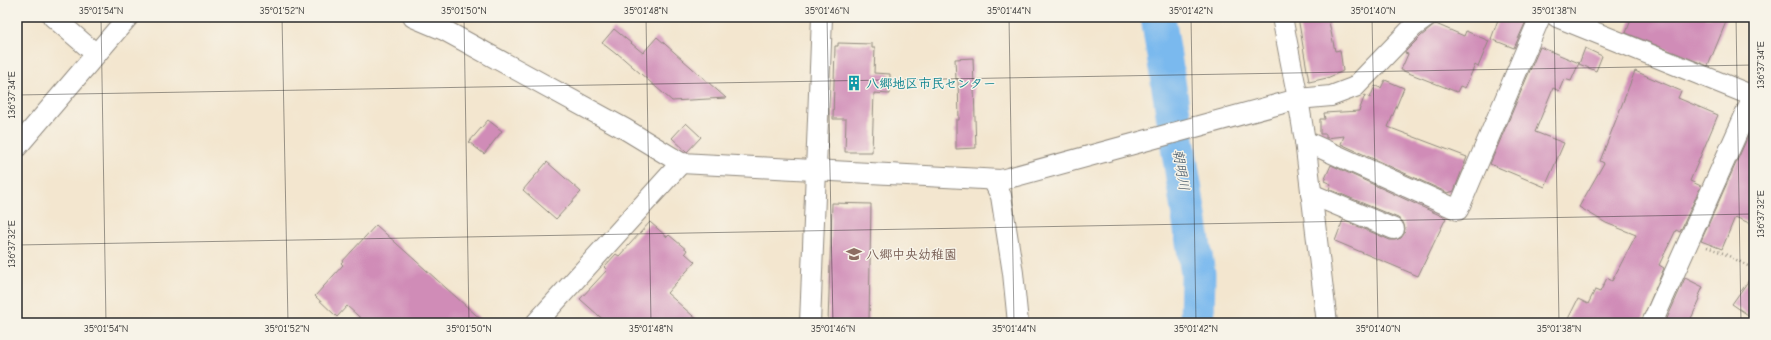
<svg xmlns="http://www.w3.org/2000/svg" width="1771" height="340" viewBox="0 0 1771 340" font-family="'Comic Neue','Klee One',sans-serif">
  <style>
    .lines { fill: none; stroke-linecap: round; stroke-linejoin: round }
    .river { stroke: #7ab9ee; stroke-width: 35 }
    .building { fill: #d08cb7 }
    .minor-casing { stroke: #8f887d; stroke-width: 22 }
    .path { stroke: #8f887d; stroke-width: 2.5; stroke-dasharray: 1 3; stroke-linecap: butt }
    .minor { stroke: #fff; stroke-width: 20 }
    .ticks { fill: none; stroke: #2b2b2b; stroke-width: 1; stroke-opacity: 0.45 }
    .labels { text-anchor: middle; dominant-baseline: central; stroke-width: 3; stroke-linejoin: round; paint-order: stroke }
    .culture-label { font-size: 13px; font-weight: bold; fill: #0d838f; stroke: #f7f3e8; text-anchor: start }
    .education-label { font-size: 13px; font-weight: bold; fill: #785e54; stroke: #f7f3e8; text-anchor: start }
    .water-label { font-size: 14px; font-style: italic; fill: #435666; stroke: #f7f3e8 }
    .neatline { fill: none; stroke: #2b2b2b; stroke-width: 1.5 }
    .ticks-label { font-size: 10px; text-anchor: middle; fill: #2b2b2b }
  </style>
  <rect width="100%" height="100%" fill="#f7f3e8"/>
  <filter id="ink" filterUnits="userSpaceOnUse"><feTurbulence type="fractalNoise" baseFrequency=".025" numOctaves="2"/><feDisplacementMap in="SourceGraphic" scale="8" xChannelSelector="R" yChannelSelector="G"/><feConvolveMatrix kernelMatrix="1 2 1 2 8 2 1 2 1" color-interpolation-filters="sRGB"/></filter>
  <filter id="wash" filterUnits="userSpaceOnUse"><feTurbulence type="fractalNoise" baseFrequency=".012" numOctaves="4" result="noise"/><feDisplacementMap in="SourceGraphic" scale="16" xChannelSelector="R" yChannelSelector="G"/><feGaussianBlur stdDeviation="0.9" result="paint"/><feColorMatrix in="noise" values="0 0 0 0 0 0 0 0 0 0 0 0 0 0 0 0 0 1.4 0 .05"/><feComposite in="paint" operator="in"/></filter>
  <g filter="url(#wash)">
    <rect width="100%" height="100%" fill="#f3e6cf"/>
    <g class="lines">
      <path class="river" d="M1158 17 1198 274 1197 323"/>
    </g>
    <g id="blocks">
      <g class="building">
        <path d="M1298 17H1328L1335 51 1340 50 1343 71 1327 78 1309 82Z"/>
        <path d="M1499 17H1521L1527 19 1514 48 1491 39Z"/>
        <path d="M1632 17H1728L1708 66 1626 33Z"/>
        <path d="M1436 24 1464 36 1466 31 1489 41 1478 67 1475 65 1465 88 1460 86 1457 92 1401 70 1408 54 1405 53 1406 51 1421 36Z"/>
        <path d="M614 29 643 53 657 37 726 98 672 101 617 53 616 54 602 43Z"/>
        <path d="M838 43 872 44V48H875L874 73 890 74V94L874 93 872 152H845L846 119H833L835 46H838Z"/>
        <path d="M1540 47 1579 63 1571 81 1564 79 1559 91 1553 88 1535 132 1564 143 1545 187 1490 164Z"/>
        <path d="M1585 48 1602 56 1596 71 1579 64Z"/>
        <path d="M973 58 976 148 956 149V120H959L958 79H956L955 59Z"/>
        <path d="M1635 71 1681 91 1678 98 1718 115 1690 181 1701 186 1680 232 1676 230 1659 265 1664 268 1641 323H1566L1578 299 1588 304 1595 290 1600 292 1607 278 1612 281 1636 235 1606 223 1579 207 1604 163 1600 161Z"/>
        <path d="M1385 80 1404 88 1388 127 1467 157 1454 191 1448 193 1341 144 1344 136 1326 138V134H1320V119H1325L1324 113 1359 111 1365 95 1370 98 1375 86 1381 88Z"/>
        <path d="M488 120 502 131 484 154 469 142Z"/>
        <path d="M686 123 701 137 687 152 672 138Z"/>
        <path d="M1754 123V225L1735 217 1722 249 1701 241Z"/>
        <path d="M547 162 581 192 556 219 523 190Z"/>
        <path d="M1331 165 1446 218 1418 276 1335 241 1343 220 1390 240H1395L1401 238 1404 234 1405 228 1403 222 1398 218 1329 189 1331 184 1324 181Z"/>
        <path d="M832 203 871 204 869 323H828Z"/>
        <path d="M650 222 667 237 669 235 687 250 685 253 695 262 667 293 701 323H607L580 299 607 270 604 267 616 254 619 256Z"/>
        <path d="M376 225 446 288 485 323H366L347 306 337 317 315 296 343 265 341 263Z"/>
        <path d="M1754 273V319L1732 304Z"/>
        <path d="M1685 278 1703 287 1698 298 1700 299 1689 323H1665Z"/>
      </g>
    </g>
  </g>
  <g filter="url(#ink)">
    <use href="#blocks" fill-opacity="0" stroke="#8f887d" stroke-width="1"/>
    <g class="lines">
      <defs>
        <g id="minor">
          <path d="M53 17 96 54"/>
          <path d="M413 17 444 30 625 129 681 163 1001 180 1298 99 1331 96 1355 87 1413 27 1427 17"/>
          <path d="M1282 17 1298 99 1305 141 1327 323"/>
          <path d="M1557 17 1753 96"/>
          <path d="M1305 141 1458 210 1540 17"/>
          <path d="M17 147 128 17"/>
          <path d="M993 180 1001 196 1013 273 1018 323"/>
          <path d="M1311 194 1394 229"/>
          <path d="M536 323 681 163"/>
          <path d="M810 323 822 17"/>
          <path d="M1652 323 1754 95"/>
        </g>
      </defs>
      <use href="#minor" class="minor-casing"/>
      <path class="path" d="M1707 247 1723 253 1754 269"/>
      <use href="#minor" class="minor"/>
    </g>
  </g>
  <path class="ticks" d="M101 17 106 323M282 17 288 323M464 17 469 323M646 17 651 323M827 17 833 323M1009 17 1014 323M1191 17 1196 323M1372 17 1378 323M1554 17 1559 323M1736 17 1741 323M17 95 1754 65M17 245 1754 214"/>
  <defs>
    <symbol id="building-bare" viewBox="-9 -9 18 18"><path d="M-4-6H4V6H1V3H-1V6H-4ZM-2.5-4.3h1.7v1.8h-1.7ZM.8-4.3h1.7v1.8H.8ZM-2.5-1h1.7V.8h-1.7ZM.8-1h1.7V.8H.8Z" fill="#0f9aa8" stroke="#f7f3e8" stroke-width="2.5" paint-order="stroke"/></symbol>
    <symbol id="school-bare" viewBox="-9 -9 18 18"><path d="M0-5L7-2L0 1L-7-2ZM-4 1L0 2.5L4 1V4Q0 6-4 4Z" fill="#8d6e63" stroke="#f7f3e8" stroke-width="2.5" paint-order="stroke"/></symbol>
  </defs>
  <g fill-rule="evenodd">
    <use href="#building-bare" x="843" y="72" width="22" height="22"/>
    <use href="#school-bare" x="843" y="243" width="22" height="22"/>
  </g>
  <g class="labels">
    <g class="culture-label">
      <text x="866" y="83">八郷地区市民センター</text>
    </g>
    <g class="education-label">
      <text x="866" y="254">八郷中央幼稚園</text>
    </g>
    <g class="water-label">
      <text transform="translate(1181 170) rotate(81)">朝明川</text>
    </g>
  </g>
  <rect width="1771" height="340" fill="none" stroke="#f7f3e8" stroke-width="44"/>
  <rect x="22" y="22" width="1727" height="296" class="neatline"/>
  <g class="ticks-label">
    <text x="101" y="14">35°01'54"N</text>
    <text x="282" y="14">35°01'52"N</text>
    <text x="464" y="14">35°01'50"N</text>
    <text x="646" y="14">35°01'48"N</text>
    <text x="827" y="14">35°01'46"N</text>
    <text x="1009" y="14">35°01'44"N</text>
    <text x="1191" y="14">35°01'42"N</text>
    <text x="1373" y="14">35°01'40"N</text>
    <text x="1554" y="14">35°01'38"N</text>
    <text transform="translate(1760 65) rotate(-90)" y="4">136°37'34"E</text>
    <text transform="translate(11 95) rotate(-90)" y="4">136°37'34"E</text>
    <text transform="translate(1760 214) rotate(-90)" y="4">136°37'32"E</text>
    <text transform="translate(11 244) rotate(-90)" y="4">136°37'32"E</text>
    <text x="106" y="332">35°01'54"N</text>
    <text x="287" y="332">35°01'52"N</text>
    <text x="469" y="332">35°01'50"N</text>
    <text x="651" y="332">35°01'48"N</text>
    <text x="833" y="332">35°01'46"N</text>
    <text x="1014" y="332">35°01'44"N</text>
    <text x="1196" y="332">35°01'42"N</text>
    <text x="1378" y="332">35°01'40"N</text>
    <text x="1559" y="332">35°01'38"N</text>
  </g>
</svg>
